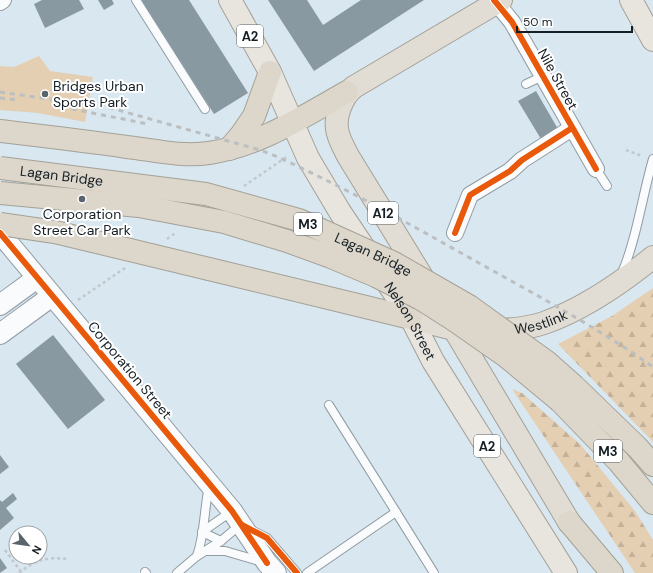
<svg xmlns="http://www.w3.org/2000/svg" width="653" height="573" viewBox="0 0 653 573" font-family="'DM Sans',sans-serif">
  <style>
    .forest { fill: url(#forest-firs) }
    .garden { fill: #e5cfb2 }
    .building { fill: #8899a2 }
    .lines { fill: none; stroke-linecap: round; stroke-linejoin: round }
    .service-casing { stroke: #919ca3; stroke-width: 10 }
    .minor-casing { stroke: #919ca3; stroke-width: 18 }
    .tertiary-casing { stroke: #919ca3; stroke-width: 22 }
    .primary-casing { stroke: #a4a197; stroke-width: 24 }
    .trunk-casing { stroke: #a4a197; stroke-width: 24 }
    .motorway-casing { stroke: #a4a197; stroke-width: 24 }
    .path { stroke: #c3c8cc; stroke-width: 2.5; stroke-dasharray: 3 3; stroke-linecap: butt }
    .service { stroke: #f9fbfd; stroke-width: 8 }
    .minor { stroke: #f9fbfd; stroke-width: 16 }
    .tertiary { stroke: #f9fbfd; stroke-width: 20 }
    .primary { stroke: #e8e4de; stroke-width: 22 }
    .trunk { stroke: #e2ddd4; stroke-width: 22 }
    .motorway { stroke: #ddd6ca; stroke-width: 22 }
    .rail { stroke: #bbbfc1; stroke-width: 3; stroke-dasharray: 5 5; stroke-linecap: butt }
    .motorway-bridge-casing { stroke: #a4a197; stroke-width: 24; stroke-linecap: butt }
    .motorway-bridge { stroke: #ddd6ca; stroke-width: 22 }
    .cycleway-casing { stroke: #fff; stroke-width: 8 }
    .cycleway { stroke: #e8590c; stroke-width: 6 }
    .poi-dot { fill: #59646b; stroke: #fff; stroke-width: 1.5 }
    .labels { text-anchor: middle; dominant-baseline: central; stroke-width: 4; stroke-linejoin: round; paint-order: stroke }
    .shield { fill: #fff; stroke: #5a6266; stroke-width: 1 }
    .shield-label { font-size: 13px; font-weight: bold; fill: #141e24 }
    .street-label { font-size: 14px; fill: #141e24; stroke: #fff }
    .poi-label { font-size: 14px; fill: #141e24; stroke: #fff; text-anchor: start }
  </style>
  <defs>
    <pattern id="forest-firs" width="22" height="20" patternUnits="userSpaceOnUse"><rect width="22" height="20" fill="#e5cfb2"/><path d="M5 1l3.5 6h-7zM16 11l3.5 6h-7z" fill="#c4b199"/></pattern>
  </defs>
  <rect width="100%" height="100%" fill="#d9e7f0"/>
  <g class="forest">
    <path d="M653 288V442L558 344 612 316Z"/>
    <path d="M512 389 522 393 580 444 635 511 653 540V573H635Z"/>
  </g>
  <path class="garden" d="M39 56 50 71 93 77 85 122 38 113 0 110V66L14 67Z"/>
  <g class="building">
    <path d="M42 0H79L84 9 45 28 34 4Z"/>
    <path d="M98 0H112L114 4 104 10Z"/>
    <path d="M141 0H189L248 93 214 114Z"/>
    <path d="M268 0H307L323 25 361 0H424L314 71Z"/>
    <path d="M536 91 558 129 541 139 518 101Z"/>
    <path d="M53 335 105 400 68 429 16 364Z"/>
    <path d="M0 455 9 467 0 474Z"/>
    <path d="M13 493 17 499 6 508 14 518 0 530V500L2 502Z"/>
    <path d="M0 558 7 568 0 573Z"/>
  </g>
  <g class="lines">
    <defs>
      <g id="service">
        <path d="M136 0 205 109"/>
        <path d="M526 84 543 76"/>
        <path d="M596 169 607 186"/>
        <path d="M622 273C637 237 642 197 653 159"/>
        <path d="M329 405 396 512"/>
        <path d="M251 530 267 538 297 573"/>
        <path d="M202 532 232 511"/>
        <path d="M202 532 221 541"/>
        <path d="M206 551H225L263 562"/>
        <path d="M197 556C205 533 204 509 209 486"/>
        <path d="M145 572 146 573"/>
        <path d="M177 573 197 556 221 541 241 524"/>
        <path d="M307 573 396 512 434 573"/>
      </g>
      <g id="minor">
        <path d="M494 0 512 22 596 169"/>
        <path d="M0 2 3 0"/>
        <path d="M455 233 470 195 510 171 522 160 572 128"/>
      </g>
      <g id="tertiary">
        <path d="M0 233 232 511 267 563 276 573"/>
        <path d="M0 305 37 278"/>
        <path d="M0 334 52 296"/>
      </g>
      <g id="primary">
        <path id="s1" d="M230 0 270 72 308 158 340 212 411 318 433 361 566 573"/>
        <path d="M631 0 653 40"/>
      </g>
      <g id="trunk">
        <path d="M501 0 354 87C343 95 335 115 337 129 338 138 344 148 348 156L454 329 569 522"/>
        <path id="s2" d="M411 318C426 321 441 327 456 329 479 332 521 331 544 323 583 309 620 284 653 257"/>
      </g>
      <g id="motorway">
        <path d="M0 131C42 136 85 141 127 147 154 150 181 157 209 153 259 146 304 116 347 92"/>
        <path d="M229 149 241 135 254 116 270 72"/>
        <path d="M209 269 411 318"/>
        <path d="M574 386 637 447 653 465"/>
        <path d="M560 401 619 462 653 503"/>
        <path d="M569 522 612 573"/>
      </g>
    </defs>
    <use href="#service" class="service-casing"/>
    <use href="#minor" class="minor-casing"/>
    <use href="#tertiary" class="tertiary-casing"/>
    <use href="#primary" class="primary-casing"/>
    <use href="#trunk" class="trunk-casing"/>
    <use href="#motorway" class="motorway-casing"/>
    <g class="path">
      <path d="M626 150 642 156"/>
      <path d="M244 186 288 156"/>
      <path d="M167 239 177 232"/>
      <path d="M78 300 125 268"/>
      <path d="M5 550 22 573"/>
      <path d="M19 573C37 559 45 557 68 559"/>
    </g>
    <use href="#service" class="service"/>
    <use href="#minor" class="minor"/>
    <use href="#tertiary" class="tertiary"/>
    <use href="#primary" class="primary"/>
    <use href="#trunk" class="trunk"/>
    <use href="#motorway" class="motorway"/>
    <g class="rail">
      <path d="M0 92 111 108 260 150 273 155C343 186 411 225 479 263 538 296 598 328 653 367"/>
      <path d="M0 98 20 100"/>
      <path d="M52 105 148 124"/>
    </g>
    <defs>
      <g id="motorway-bridge">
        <path id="s3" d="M0 168 206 194 299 220 394 263 469 306 547 362 574 386"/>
        <path d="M0 193 139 206 224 222 287 241 331 257 376 276 421 299 454 320 507 357 560 401"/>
        <path d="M0 224 55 232 209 269"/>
      </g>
    </defs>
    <use href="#motorway-bridge" class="motorway-bridge-casing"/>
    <use href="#motorway-bridge" class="motorway-bridge"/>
    <defs>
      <g id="cycleway">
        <path d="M494 0 512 22 596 169"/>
        <path d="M0 233 232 511 267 563"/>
        <path d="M455 233 470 195 510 171 522 160 572 128"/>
        <path d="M242 525 267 538 297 573"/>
      </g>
    </defs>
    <use href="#cycleway" class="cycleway-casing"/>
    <use href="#cycleway" class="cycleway"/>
  </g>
  <g class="poi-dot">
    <circle cx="45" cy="94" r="4"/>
    <circle cx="82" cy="199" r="4"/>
  </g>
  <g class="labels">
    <g class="shield">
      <rect x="237" y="25" width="26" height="22" rx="3"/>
      <rect x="368" y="202" width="30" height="22" rx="3"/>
      <rect x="294" y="213" width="28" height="22" rx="3"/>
      <rect x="474" y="435" width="26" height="22" rx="3"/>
      <rect x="594" y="440" width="28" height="22" rx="3"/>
    </g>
    <g class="shield-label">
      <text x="250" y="36">A2</text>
      <text x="383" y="213">A12</text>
      <text x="308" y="224">M3</text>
      <text x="487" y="446">A2</text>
      <text x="608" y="451">M3</text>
    </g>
    <g class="street-label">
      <text transform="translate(558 79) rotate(61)">Nile Street</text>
      <text stroke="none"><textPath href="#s3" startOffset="62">Lagan Bridge</textPath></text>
      <text stroke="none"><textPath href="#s3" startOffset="386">Lagan Bridge</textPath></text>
      <text stroke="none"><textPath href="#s2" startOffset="132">Westlink</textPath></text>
      <text stroke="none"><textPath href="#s1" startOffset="369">Nelson Street</textPath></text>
      <text transform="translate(130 370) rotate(50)">Corporation Street</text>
    </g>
    <g class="poi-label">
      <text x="53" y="86">Bridges Urban<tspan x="53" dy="16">Sports Park</tspan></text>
      <text x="82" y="214" text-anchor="middle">Corporation<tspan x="82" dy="16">Street Car Park</tspan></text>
    </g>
  </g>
  <g transform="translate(28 545) rotate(119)"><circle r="19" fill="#ffffff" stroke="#a1a5a7"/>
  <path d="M0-3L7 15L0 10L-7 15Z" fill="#59646b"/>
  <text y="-6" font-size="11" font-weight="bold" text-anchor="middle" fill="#141e24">N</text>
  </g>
  <path d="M517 26v6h115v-6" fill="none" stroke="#141e24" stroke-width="2"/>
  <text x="523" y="26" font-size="12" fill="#141e24" stroke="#ffffff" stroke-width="3" paint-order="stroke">50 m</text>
</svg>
